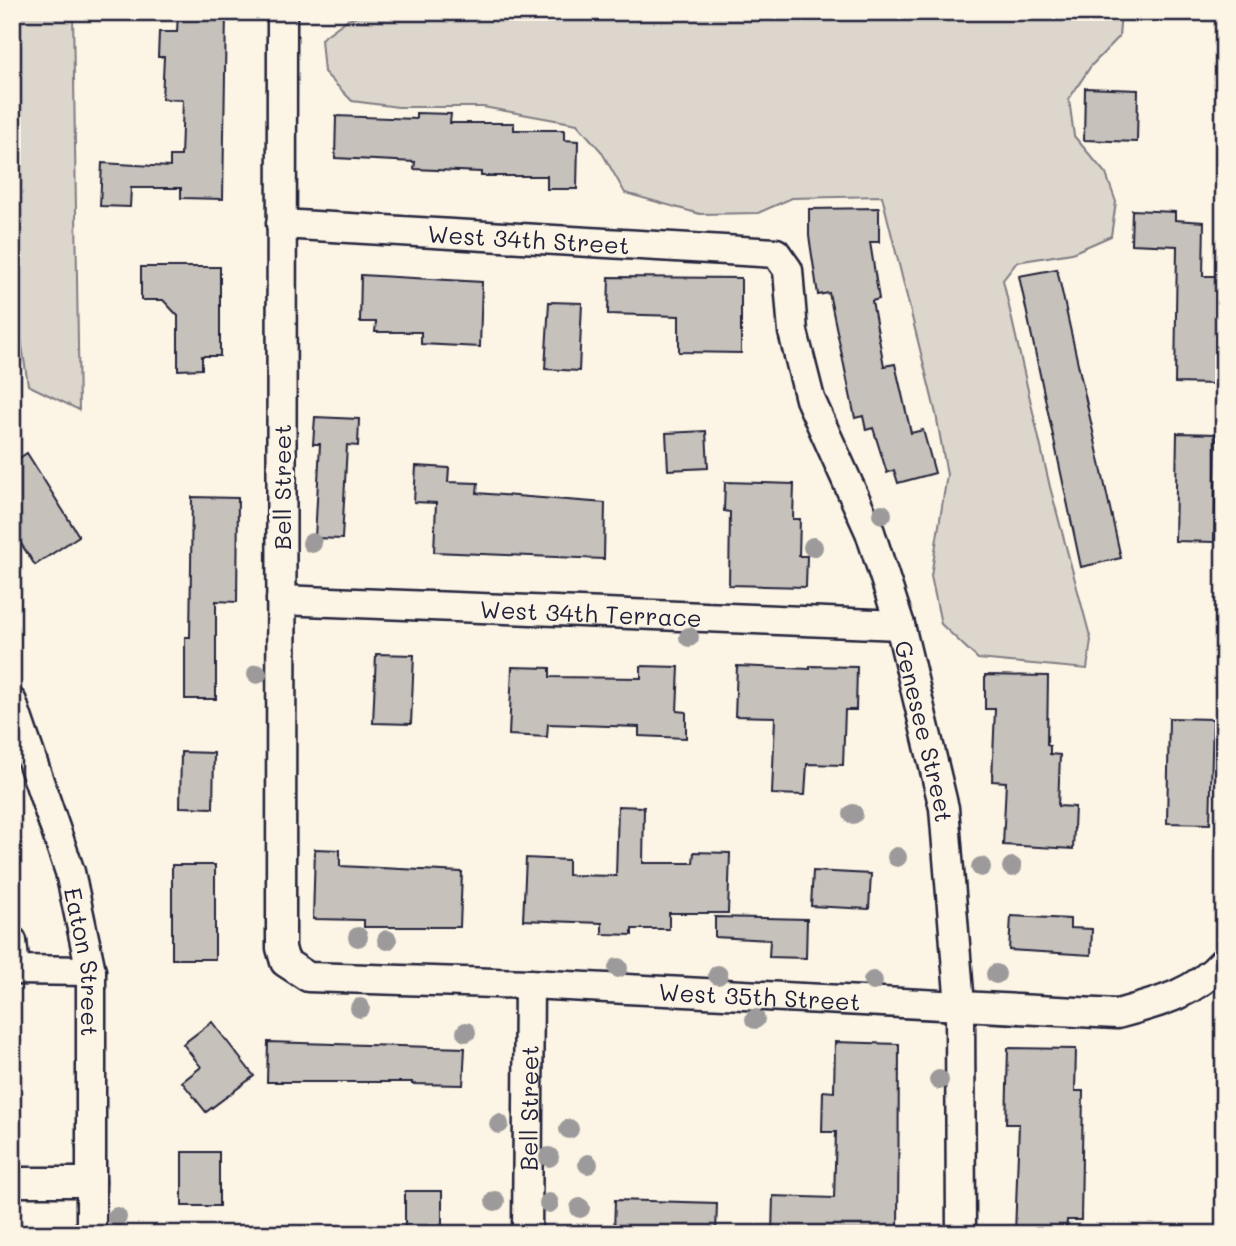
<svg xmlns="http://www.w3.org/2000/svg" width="1236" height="1246" viewBox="0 0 1236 1246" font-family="Mali,sans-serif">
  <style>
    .green { fill: #dcd6cc; stroke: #7f7c84; stroke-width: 2 }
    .building { fill: #c6c1bb; stroke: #22223b; stroke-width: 2 }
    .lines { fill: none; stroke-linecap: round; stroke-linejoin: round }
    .minor-casing { stroke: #22223b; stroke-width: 33 }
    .minor { stroke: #fcf5e5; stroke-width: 28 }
    .tree { fill: #9d9a9b }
    .labels { text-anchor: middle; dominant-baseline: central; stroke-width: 7; stroke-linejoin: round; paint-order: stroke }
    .street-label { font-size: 24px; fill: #22223b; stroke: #fcf5e5 }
  </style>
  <rect width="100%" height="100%" fill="#fcf5e5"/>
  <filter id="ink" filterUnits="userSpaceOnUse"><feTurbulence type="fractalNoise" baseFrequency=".0143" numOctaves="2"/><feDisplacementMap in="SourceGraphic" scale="14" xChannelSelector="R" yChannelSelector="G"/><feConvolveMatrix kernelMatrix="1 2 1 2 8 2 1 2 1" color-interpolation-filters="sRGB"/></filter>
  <g filter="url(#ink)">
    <g class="green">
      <path d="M12 12H73L79 410 28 385 12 281Z"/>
      <path d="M376 12H1121L1119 37 1091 66 1069 99 1074 136 1106 174 1116 202 1111 236 1072 253 1017 262 1003 280 1050 487 1091 640 1087 669 978 659 941 624 931 576 947 475 936 414 882 196 792 198 758 213 700 214 625 193 601 151 577 124 483 107H398L352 101 324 72 321 39 348 19Z"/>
    </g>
    <g class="building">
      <path d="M178 12H226L223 199 181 198V188H131L130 207 100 206 102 163 170 167V156H181L183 100 162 99 164 57H158L159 32H177Z"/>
      <path d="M1085 88 1138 90 1137 142 1084 140Z"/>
      <path d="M416 113 451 114 450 123H514V130H564V140L578 141 577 189H547V176H481V172L414 169 415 162 335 158 336 116 416 119Z"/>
      <path d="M879 208V242H870L879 299 872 301 884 366 895 364 911 433 923 430 935 473 898 483 894 470 887 473 873 428 866 430 863 416 855 418 829 293 818 295 809 236V209Z"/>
      <path d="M1132 210 1175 212V220L1204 222 1203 276H1218L1217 384 1175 383 1177 246 1131 244Z"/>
      <path d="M141 267H220V356H202V369L178 370V316L163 300H141Z"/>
      <path d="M1057 269 1121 558 1081 567 1019 276Z"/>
      <path d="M361 275 482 282 480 347 421 344V332H375L376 322H360Z"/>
      <path d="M609 277 741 278V353L679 352V316L608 314Z"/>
      <path d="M549 302 582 303 579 371 545 369Z"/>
      <path d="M315 417 359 419 358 446 347 445 342 539 315 538 320 444H313Z"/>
      <path d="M706 431 708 468 668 470 666 433Z"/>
      <path d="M1177 433 1216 434 1214 542 1175 541Z"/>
      <path d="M27 453 79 536 35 565 12 530V463Z"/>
      <path d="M416 466 449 468 448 482 478 483 477 493 605 503 604 559 434 552 436 503 414 502Z"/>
      <path d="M725 482 794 484 793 519H800L799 556H807L806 587 729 585 730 512 724 511Z"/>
      <path d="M192 497 238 498 237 602 216 601V699H185V637H190Z"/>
      <path d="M376 654 414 655 411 724 373 723Z"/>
      <path d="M641 666 679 667 677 711 686 712V738L639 736V727L548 724 547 737 509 735 512 667 550 668V677L641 678Z"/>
      <path d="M737 666 810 669V666L857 667 856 710H845L843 765 807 764 805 795 772 794 775 717 735 716Z"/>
      <path d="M985 675 1048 676 1047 745 1050 746V754L1060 755 1058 806 1075 807 1073 849 1003 845 1006 782 992 781 995 709H985Z"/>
      <path d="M1169 718 1213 719 1210 824 1167 823Z"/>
      <path d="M181 752 214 753 213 808 180 807Z"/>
      <path d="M618 806 644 807 643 863H693L694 852 730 853 728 913H669V929H632V935L602 934V923L523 920 526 858 568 860V875L616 876Z"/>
      <path d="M315 849 340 850V866L462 872 460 927H364V920L313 919Z"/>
      <rect x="172" y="865" width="43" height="94"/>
      <path d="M813 871 871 874 869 909 811 906Z"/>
      <path d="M1011 916 1070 919V928L1092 929 1091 955 1009 950Z"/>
      <path d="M715 917 807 919 806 958 769 957 770 940 715 937Z"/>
      <path d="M212 1022 254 1076 206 1112 182 1082 201 1067 183 1044Z"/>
      <path d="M268 1042 465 1048 463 1085 412 1084V1082H267Z"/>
      <path d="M835 1042 899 1044 898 1234H772L773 1196 834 1198 836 1132H822L823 1091 834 1092Z"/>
      <path d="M1008 1048 1076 1049 1075 1091H1083L1081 1220H1067L1066 1234H1015L1019 1124H1006Z"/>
      <rect x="182" y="1152" width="37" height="54"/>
      <rect x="405" y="1191" width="37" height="43"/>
      <path d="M615 1200 717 1203 716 1234H614Z"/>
    </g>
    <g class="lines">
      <defs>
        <g id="minor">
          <path id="s1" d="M282 12 281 948 285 962 308 977 529 984 1117 1014C1158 1003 1194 994 1224 961"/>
          <path id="s2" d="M281 224 776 253 788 270 793 332 810 399 870 532 900 625 944 808 960 1006 961 1234"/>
          <path id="s3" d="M281 600 900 625"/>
          <path id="s4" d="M12 702 70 872 91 971V1234"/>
          <path d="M12 941 15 970"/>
          <path d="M12 970 91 971"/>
          <path d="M12 1182H91"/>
          <path id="s5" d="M527 1234 529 984"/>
        </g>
      </defs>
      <use href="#minor" class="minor-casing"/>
      <use href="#minor" class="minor"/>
    </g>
    <g class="tree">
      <circle cx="882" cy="514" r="10"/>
      <circle cx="312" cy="543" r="10"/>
      <circle cx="813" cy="547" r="10"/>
      <circle cx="689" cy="637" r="10"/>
      <circle cx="257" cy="674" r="10"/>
      <circle cx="853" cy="814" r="10"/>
      <circle cx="897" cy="857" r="10"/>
      <circle cx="981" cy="867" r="10"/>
      <circle cx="1012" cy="867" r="10"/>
      <circle cx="358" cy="937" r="10"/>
      <circle cx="387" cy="940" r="10"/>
      <circle cx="618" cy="968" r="10"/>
      <circle cx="996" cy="974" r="10"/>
      <circle cx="718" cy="975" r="10"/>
      <circle cx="873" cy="981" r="10"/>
      <circle cx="360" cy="1008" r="10"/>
      <circle cx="755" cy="1019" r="10"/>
      <circle cx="466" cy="1032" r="10"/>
      <circle cx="939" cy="1080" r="10"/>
      <circle cx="499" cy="1124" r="10"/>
      <circle cx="569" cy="1129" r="10"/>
      <circle cx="549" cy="1157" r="10"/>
      <circle cx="588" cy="1164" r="10"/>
      <circle cx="495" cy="1201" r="10"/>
      <circle cx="549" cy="1203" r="10"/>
      <circle cx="580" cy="1208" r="10"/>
      <circle cx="117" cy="1217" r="10"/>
    </g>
  </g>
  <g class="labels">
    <g class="street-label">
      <text stroke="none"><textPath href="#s2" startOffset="248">West 34th Street</textPath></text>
      <text transform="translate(281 487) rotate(-90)">Bell Street</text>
      <text stroke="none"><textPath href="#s3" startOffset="310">West 34th Terrace</textPath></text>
      <text stroke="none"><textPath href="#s2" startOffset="1001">Genesee Street</textPath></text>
      <text stroke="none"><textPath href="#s4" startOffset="271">Eaton Street</textPath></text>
      <text stroke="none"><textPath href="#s1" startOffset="1430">West 35th Street</textPath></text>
      <text stroke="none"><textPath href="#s5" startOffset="126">Bell Street</textPath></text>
    </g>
  </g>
  <rect width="1236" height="1246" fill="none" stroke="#fcf5e5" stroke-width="42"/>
  <rect x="21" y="21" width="1194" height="1204" fill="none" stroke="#22223b" stroke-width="2.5" filter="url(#ink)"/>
</svg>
